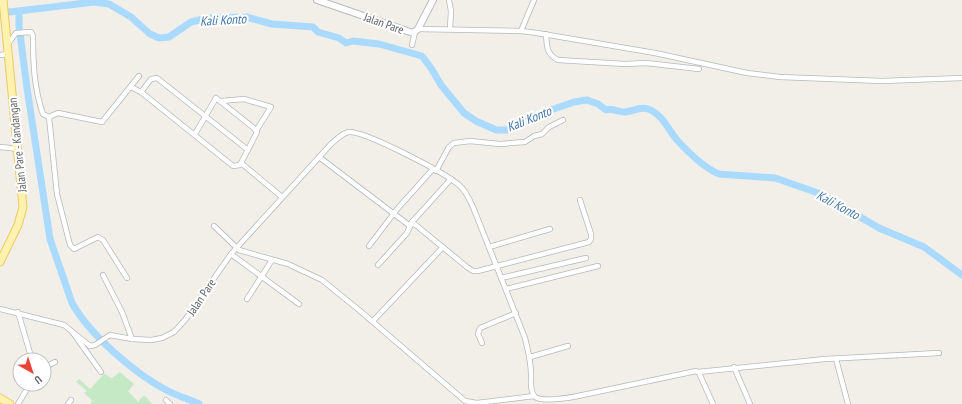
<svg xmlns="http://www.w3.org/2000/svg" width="962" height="404" viewBox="0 0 962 404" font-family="'PT Sans Narrow',sans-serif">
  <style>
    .green { fill: #c5e8c5 }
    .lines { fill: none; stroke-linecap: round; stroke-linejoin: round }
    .river { stroke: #aadaff; stroke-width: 7 }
    .street-casing { stroke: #b5b8bc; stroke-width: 6 }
    .secondary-casing { stroke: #b6babf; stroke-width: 8 }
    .primary-casing { stroke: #f2c960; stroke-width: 9 }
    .street { stroke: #fff; stroke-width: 4.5 }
    .secondary { stroke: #fff; stroke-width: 6 }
    .primary { stroke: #fff2af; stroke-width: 7 }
    .labels { text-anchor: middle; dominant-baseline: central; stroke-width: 4; stroke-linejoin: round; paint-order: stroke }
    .street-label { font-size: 12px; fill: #5f6368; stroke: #fff }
    .water-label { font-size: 13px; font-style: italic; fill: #4174aa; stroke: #fff }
  </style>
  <rect width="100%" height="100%" fill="#f1efe8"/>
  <path class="green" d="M120 372 134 384 128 391 138 402 144 395 152 404H91L92 400 84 393 87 391 76 382 79 379 90 389 104 374 112 378Z"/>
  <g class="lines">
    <g class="river">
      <path d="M0 10 10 12 94 2 109 4 131 17 150 34 159 38 169 37 191 22 208 18 246 17 272 24 313 27 318 32 339 38 346 43 353 41 379 44 422 56 431 68 441 85 464 113 476 121 496 130H507L548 111 574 102 587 100 598 104 606 110C613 108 618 112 624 112 632 112 639 106 648 109 662 114 668 129 677 140 688 152 704 168 719 174L775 178 821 194 879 228 924 247 962 275"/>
      <path d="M19 11V26L27 88 50 239 72 303C90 335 135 374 168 391 178 396 189 399 199 404"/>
    </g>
    <defs>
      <g id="street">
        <path d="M449 0 451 11 450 29"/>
        <path d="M418 29 521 31 537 33 655 53 747 73 780 77 882 81 962 78"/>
        <path d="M521 31 534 0"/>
        <path d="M546 34C547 46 546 54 558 60L625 64 646 63 699 69"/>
        <path d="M7 45 16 33 31 32 33 36C33 62 34 89 43 114L49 117 58 113 102 122 139 76"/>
        <path d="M412 45 415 32"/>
        <path d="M0 55 8 54"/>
        <path d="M131 87 141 92 233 166 240 165 257 132 255 129 216 98 195 134"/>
        <path d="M141 92 151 79 157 78 248 150"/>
        <path d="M221 101 244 99 271 107 256 131"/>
        <path d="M49 117 57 194 70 245 74 249 98 237 103 240 127 278"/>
        <path d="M0 147 19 149"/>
        <path d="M319 157 410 226"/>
        <path d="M241 163 282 197"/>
        <path d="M436 171 449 147 454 143 470 141 500 144 525 142 534 136 542 134 549 127 563 120"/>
        <path d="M412 222 467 267 473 271H478L589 242 591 239V234L580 200"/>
        <path d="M214 226 239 250 288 264 322 280 359 310 465 401 477 403 534 396"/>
        <path d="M369 246 398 208 433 169"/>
        <path d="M489 247 550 229"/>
        <path d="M231 254 299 304"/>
        <path d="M378 265 407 233 412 222 451 179"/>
        <path d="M103 275 122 312 132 339"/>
        <path d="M501 278 586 258"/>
        <path d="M506 289 598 266"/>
        <path d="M247 299 272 260"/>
        <path d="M0 309 64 325 90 346 95 345 110 335 132 339 151 340 162 338 174 332 185 320 231 254 331 144C336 140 342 133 349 132 365 131 446 173 460 186 466 191 469 199 473 207L525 338C528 351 532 365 531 379 531 384 530 392 535 397 542 402 569 398 578 396L696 371 699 373 713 404"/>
        <path d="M18 312 32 360"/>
        <path d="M373 321 443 247"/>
        <path d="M73 333 101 372"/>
        <path d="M482 343 478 334 480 328 516 313"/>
        <path d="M530 357 568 346"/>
        <path d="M836 359 848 404"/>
        <path d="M734 367 750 404"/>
        <path d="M44 368 55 362"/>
        <path d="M698 372 825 359 939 353"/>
        <path d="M166 400 170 404"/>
        <path d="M18 404 30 384"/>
        <path d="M68 404 71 400"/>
      </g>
      <path id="secondary" d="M317 0 413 33 418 29 433 0"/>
      <g id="primary">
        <path d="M0 262 18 225 23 207 3 0"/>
        <path d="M0 398 10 404"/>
      </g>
    </defs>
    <use href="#street" class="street-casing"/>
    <use href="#secondary" class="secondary-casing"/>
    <use href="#primary" class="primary-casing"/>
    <use href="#street" class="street"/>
    <use href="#secondary" class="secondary"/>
    <use href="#primary" class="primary"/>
  </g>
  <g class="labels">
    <g class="street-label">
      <text transform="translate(384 23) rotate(20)">Jalan Pare</text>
      <text transform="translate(17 145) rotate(-96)">Jalan Pare - Kandangan</text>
      <text transform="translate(201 297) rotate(-56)">Jalan Pare</text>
    </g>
    <g class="water-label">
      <text transform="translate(223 20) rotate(-3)">Kali Konto</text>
      <text transform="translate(529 119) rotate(-22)">Kali Konto</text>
      <text transform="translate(838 205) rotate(28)">Kali Konto</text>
    </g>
  </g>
  <g transform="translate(32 372) rotate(141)"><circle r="19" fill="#ffffff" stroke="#bfc1c3"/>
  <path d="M0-3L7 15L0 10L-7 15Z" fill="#ea4335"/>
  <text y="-6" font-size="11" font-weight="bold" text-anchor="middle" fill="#5f6368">U</text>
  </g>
</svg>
